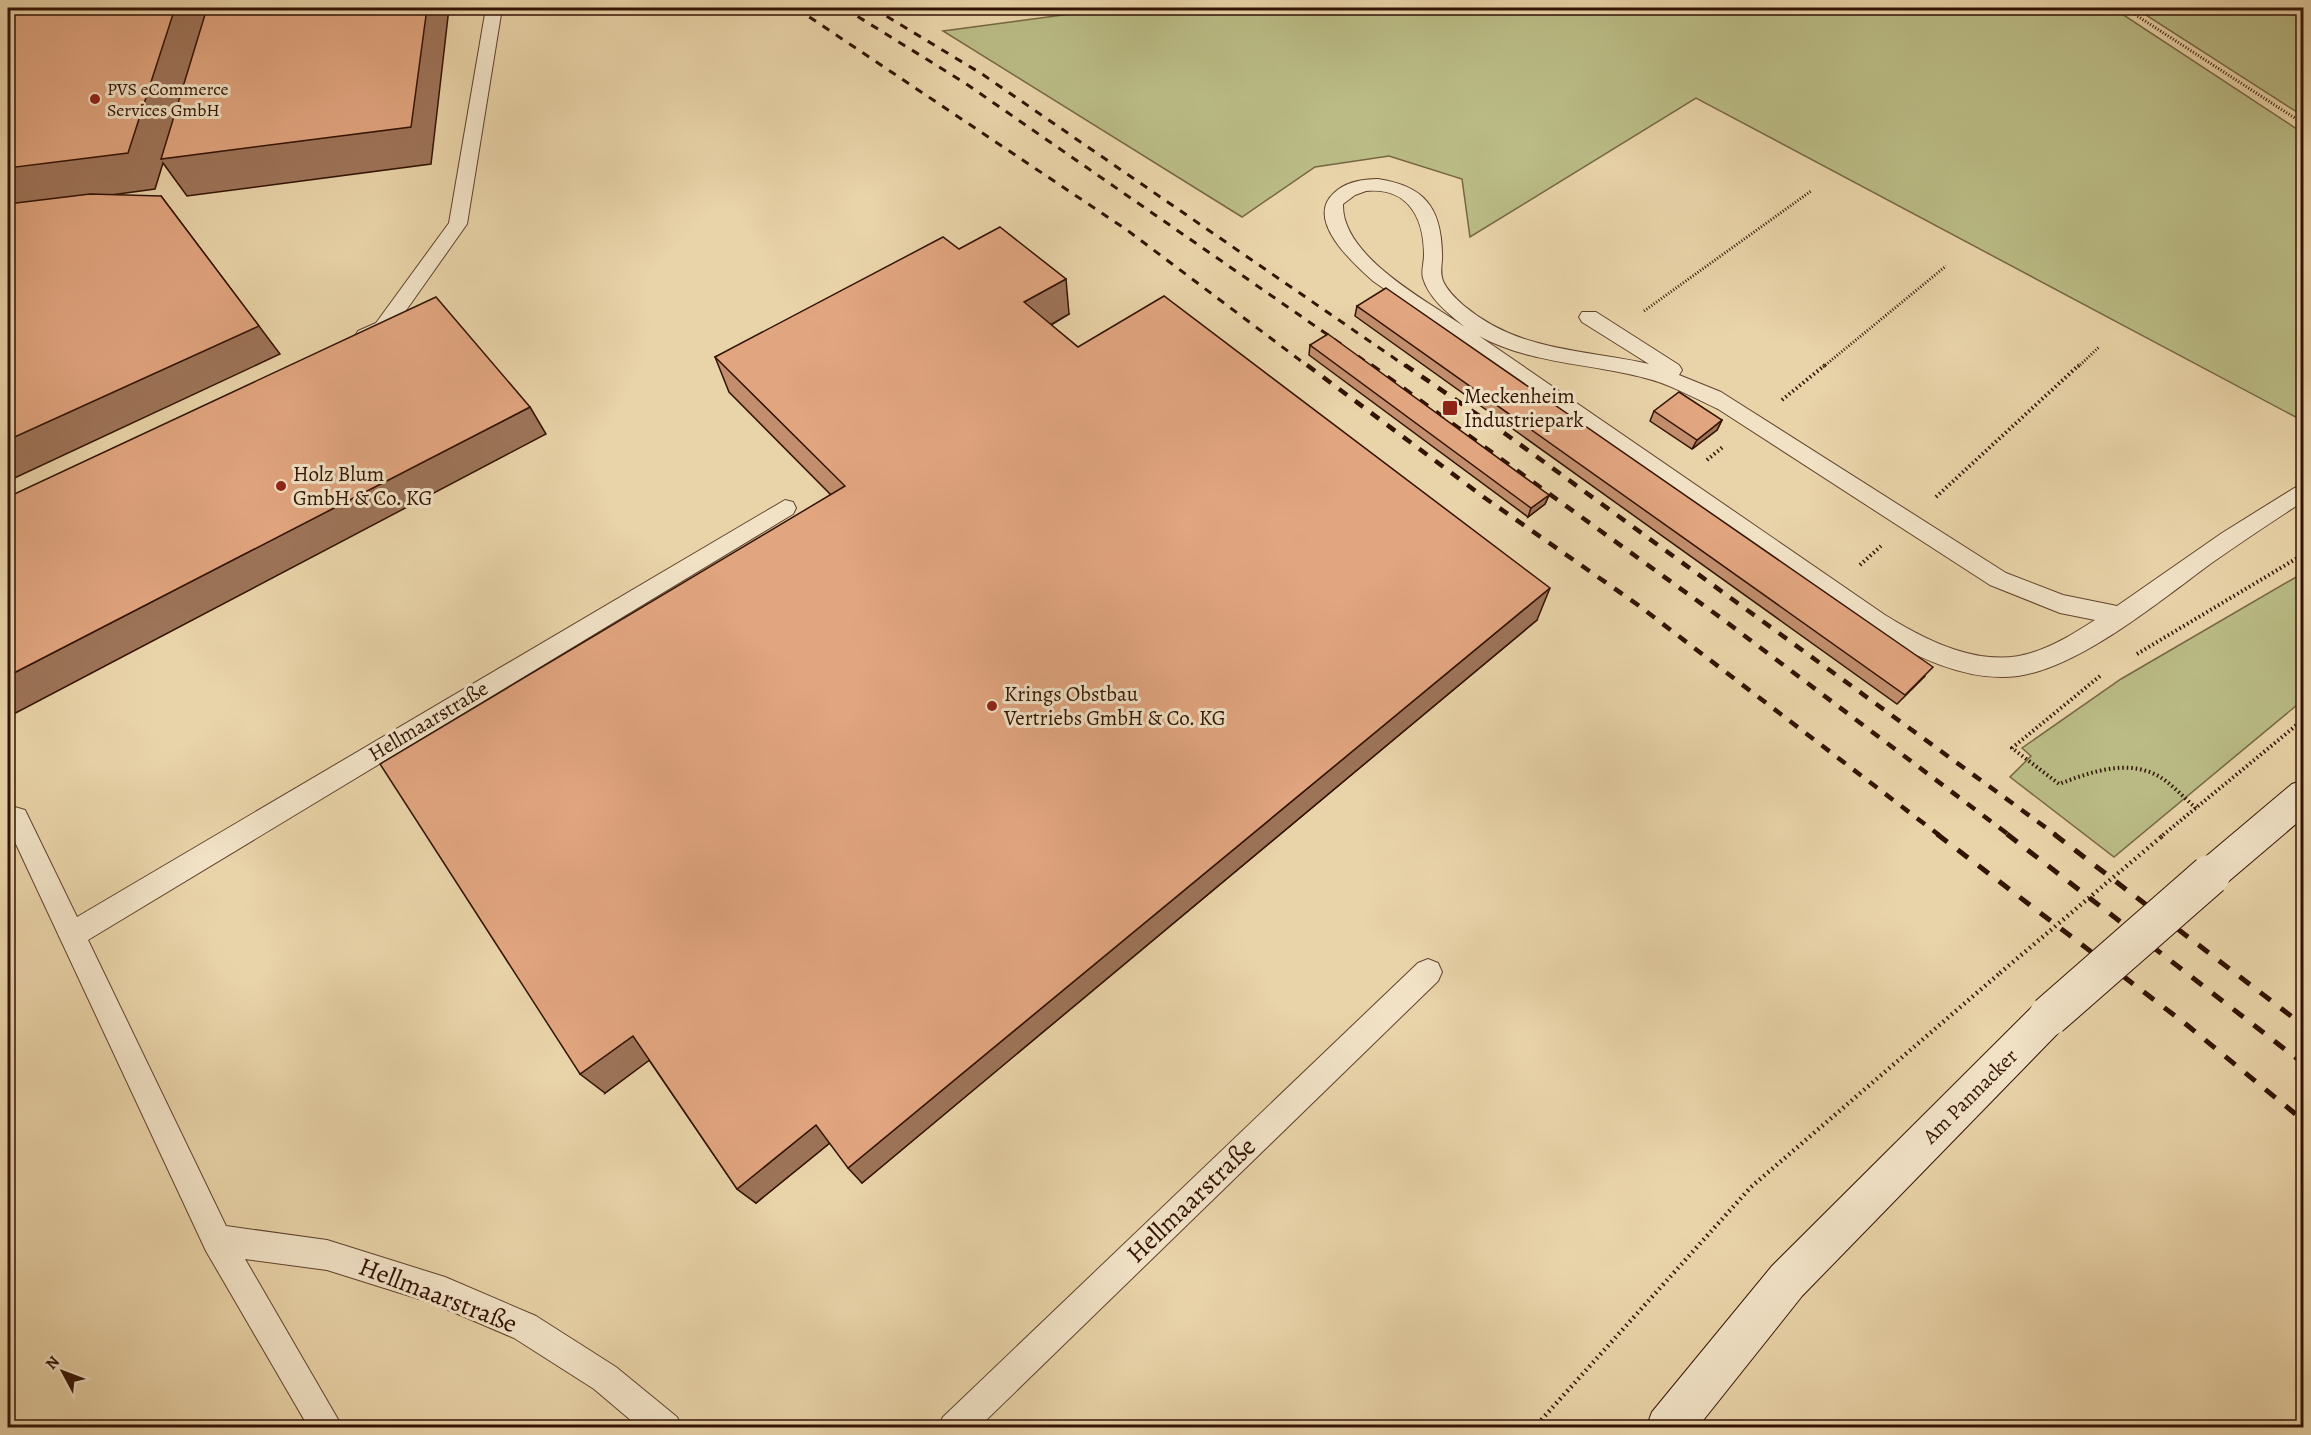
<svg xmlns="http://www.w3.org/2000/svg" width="2311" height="1435" viewBox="0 0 2311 1435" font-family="Alegreya,serif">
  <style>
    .green { fill: #babb85; stroke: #766744; stroke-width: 1.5 }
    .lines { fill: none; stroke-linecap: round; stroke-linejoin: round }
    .service-casing { stroke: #60432d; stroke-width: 2 }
    .secondary-casing { stroke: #331304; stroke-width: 2 }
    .path-far2 { stroke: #331304; stroke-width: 3; stroke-dasharray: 1 2; stroke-linecap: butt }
    .path-far1 { stroke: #331304; stroke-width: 4; stroke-dasharray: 1.5 3; stroke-linecap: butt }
    .path { stroke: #331304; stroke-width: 4.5; stroke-dasharray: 1.5 4; stroke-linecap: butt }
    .service { fill: #f1e2c6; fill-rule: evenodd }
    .secondary { fill: #f1e2c6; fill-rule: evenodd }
    .rail-far2 { stroke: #331304; stroke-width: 3; stroke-dasharray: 8 8; stroke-linecap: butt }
    .rail-far1 { stroke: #331304; stroke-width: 4.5; stroke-dasharray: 10 10; stroke-linecap: butt }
    .rail { stroke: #331304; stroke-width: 5; stroke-dasharray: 13 13; stroke-linecap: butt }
    .secondary-bridge-casing { stroke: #331304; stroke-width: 42; stroke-linecap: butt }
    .path-bridge { stroke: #331304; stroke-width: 4.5; stroke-dasharray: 1.5 4; stroke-linecap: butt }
    .secondary-bridge { stroke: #f1e2c6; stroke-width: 40 }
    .wall { fill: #c28e6d; stroke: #331304; stroke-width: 1.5 }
    .shaded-wall { fill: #9e7459; stroke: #331304; stroke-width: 1.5 }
    .building { fill: #e1a57f; stroke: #331304; stroke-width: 1.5 }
    .poi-dot { fill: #8f2418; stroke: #f1e2c6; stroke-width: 2 }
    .labels { text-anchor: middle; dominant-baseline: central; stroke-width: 6; stroke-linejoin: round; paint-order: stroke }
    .far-poi-label { font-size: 18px; fill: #331304; stroke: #f1e2c6; text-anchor: start }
    .poi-label { font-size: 21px; fill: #331304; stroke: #f1e2c6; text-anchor: start }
    .street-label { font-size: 21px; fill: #331304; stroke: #f1e2c6 }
    .near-street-label { font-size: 26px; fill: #331304; stroke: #f1e2c6 }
  </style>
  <rect width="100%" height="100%" fill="#e9d3a8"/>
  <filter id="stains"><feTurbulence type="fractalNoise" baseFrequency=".00333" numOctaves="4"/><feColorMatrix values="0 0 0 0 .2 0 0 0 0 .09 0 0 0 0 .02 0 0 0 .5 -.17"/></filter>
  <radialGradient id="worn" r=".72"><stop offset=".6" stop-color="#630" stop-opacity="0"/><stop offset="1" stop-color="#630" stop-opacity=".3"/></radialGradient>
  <g class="green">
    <path d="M1115 8H2113L2303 133V421L1696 98 1470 237 1462 179 1389 156 1315 167 1242 217 943 31Z"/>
    <path d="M2135 8H2303V116Z"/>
    <path d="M2303 573V700L2114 857 2010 777 2031 756 2022 748 2121 679Z"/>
  </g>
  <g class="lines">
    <defs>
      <g id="service">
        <path d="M486 8H502L467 224 390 333 365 343 358 341 355 336 358 331 376 323 449 223Z"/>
        <path d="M1378 179C1424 186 1441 207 1442 253 1443 262 1439 271 1443 281 1447 290 1455 298 1463 305 1519 352 1582 349 1649 364L1582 322 1579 317 1582 312H1596L1679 365 1682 370 1679 375 1721 392 2006 573 2063 595 2117 606 2222 533 2304 482V501C2273 521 2243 541 2213 562 2162 599 2081 667 2018 676 1966 683 1912 655 1869 629L1373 281C1354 264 1304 220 1334 193 1345 182 1363 179 1378 179ZM1366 191C1407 187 1424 216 1424 255 1424 263 1421 271 1423 278 1429 299 1449 314 1465 327 1427 301 1341 256 1343 204L1355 195ZM1479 336C1531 364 1589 363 1645 378 1670 384 1694 398 1718 409L1990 585 2060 613 2095 620C2076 632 2056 645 2034 652 1983 670 1927 641 1885 615Z"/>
        <path d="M785 500 793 502 796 508 793 514 88 940 226 1226 327 1240 445 1277 536 1316 616 1367 677 1417 682 1428H640L594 1389 514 1338 432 1303 327 1270 245 1259 343 1428H309L206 1251 8 827V805L25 810 77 917Z"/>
        <path d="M1428 959 1438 963 1442 972 1438 981 978 1428H938L943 1417 1418 963Z"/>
      </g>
      <g id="secondary">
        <path d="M2304 780V817L2223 886 2210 891 2197 886 2192 875 2197 864 2292 784Z"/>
        <path d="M2049 998 2062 1003 2068 1016 2062 1029 1802 1296 1697 1428H1646L1652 1412 1772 1266 2036 1003Z"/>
      </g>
    </defs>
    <use href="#service" class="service-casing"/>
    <use href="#secondary" class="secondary-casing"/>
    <g class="path-far2">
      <path d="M2125 8 2304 124"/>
      <path d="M1644 311 1811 191"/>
      <path d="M1823 367 1946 266"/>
      <path d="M2078 367 2099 347"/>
    </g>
    <g class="path-far1">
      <path d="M1782 400 1825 365"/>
      <path d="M1707 460 1724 446"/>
      <path d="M1936 497 2079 365"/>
      <path d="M1860 565 1881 546"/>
      <path d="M2137 654 2304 554"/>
      <path d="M2100 676 2012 748 2059 784C2091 772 2128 758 2160 777 2173 785 2184 798 2196 808"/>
      <path d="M2163 835 2304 719"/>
    </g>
    <g class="path">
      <path d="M2161 837 2165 834"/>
      <path d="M1534 1428 1751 1187 2000 973"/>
    </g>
    <use href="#service" class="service"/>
    <use href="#secondary" class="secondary"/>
    <g class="rail-far2">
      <path d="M796 8 1127 230 1309 367"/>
      <path d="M844 8 965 83 1341 344"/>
      <path d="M873 8 982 74 1407 367"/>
      <path d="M1358 356 1373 367"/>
    </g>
    <g class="rail-far1">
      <path d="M1307 365 1485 498 1638 605 1939 835"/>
      <path d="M1371 365 1717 615 2009 835"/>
      <path d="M1405 365 1507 435 2056 835"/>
    </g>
    <g class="rail">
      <path d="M1937 834 2187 1025 2304 1121"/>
      <path d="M2007 834 2304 1064"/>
      <path d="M2054 834 2304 1026"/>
    </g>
    <defs>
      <path id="secondary-bridge" d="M2049 1016 2210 875"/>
    </defs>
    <use href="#secondary-bridge" class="secondary-bridge-casing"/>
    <path class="path-bridge" d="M2000 973 2161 837"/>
    <use href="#secondary-bridge" class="secondary-bridge"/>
  </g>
  <g class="wall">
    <path d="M959 249 1069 314 1051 325 1078 347 1537 620 862 1183 830 1143 756 1203 737 1189 649 1060 605 1093 831 495 729 392 715 357Z"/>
    <path d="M1357 306 1925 676 1897 704 1355 316Z"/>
    <path d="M1310 345 1549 495 1545 504 1528 517 1309 355Z"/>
    <path d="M1654 411 1722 420 1717 430 1692 449 1650 421Z"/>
  </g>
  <g class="shaded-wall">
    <path d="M175 8H449L431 164 187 196 163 163 155 189 8 209V168Z"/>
    <path d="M161 196 280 354 8 481V440Z"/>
    <path d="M1066 279 1069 314 1028 338 1024 302Z"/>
    <path d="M530 407 546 434 8 717V676Z"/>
    <path d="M1722 420 1717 430 1692 449 1697 440Z"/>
    <path d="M1549 495 1545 504 1528 517 1531 508Z"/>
    <path d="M1550 588 1537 620 862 1183 848 1168Z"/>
    <path d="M633 1036 655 1056 605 1093 580 1074Z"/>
    <path d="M816 1125 831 1142 756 1203 737 1189Z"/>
  </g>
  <g class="building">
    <path d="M8 8H175L128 153 8 168Z"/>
    <path d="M207 8H427L411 127 161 159Z"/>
    <path d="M90 194 161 196 259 326 8 440V204Z"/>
    <path d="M1000 227 1066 279 1024 302 1078 347 1164 296 1550 588 848 1168 816 1125 737 1189 633 1036 580 1074 380 764 845 486 715 357 943 237 959 249Z"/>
    <path d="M1386 288 1933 667 1905 695 1357 306Z"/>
    <path d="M436 297 530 407 8 676V497Z"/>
    <path d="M1328 334 1549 495 1531 508 1310 345Z"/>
    <path d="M1679 392 1722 420 1697 440 1654 411Z"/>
  </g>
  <g class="poi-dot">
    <circle cx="95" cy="99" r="6"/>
    <rect x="1442" y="400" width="16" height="16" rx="3"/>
    <circle cx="281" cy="486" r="6"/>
    <circle cx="992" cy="706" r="6"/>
  </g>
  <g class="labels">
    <g class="far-poi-label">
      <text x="107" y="89">PVS eCommerce<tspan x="107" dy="21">Services GmbH</tspan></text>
    </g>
    <g class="poi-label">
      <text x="1464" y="396">Meckenheim<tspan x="1464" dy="24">Industriepark</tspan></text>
      <text x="293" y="474">Holz Blum<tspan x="293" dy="24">GmbH &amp; Co. KG</tspan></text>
      <text x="1004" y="694">Krings Obstbau<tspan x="1004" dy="24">Vertriebs GmbH &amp; Co. KG</tspan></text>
    </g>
    <g class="street-label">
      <text transform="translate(428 721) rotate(-31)">Hellmaarstraße</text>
      <text transform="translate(1970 1096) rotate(-45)">Am Pannacker</text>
    </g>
    <g class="near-street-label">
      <text transform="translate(1191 1200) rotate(-44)">Hellmaarstraße</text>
      <text transform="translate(438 1295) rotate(21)">Hellmaarstraße</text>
    </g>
  </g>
  <rect width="2311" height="1435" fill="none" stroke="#e9d3a8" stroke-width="30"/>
  <rect x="9" y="9" width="2293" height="1417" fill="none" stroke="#331304" stroke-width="3"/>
  <rect x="15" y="15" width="2281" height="1405" fill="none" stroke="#331304" stroke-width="1.5"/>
  <g transform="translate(63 1372) rotate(311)" stroke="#f1e2c6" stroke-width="4.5" paint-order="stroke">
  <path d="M0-4.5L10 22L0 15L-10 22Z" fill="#331304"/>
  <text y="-9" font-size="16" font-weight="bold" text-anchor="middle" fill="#331304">N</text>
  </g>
  <rect width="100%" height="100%" filter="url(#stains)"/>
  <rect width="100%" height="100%" fill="url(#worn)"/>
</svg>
